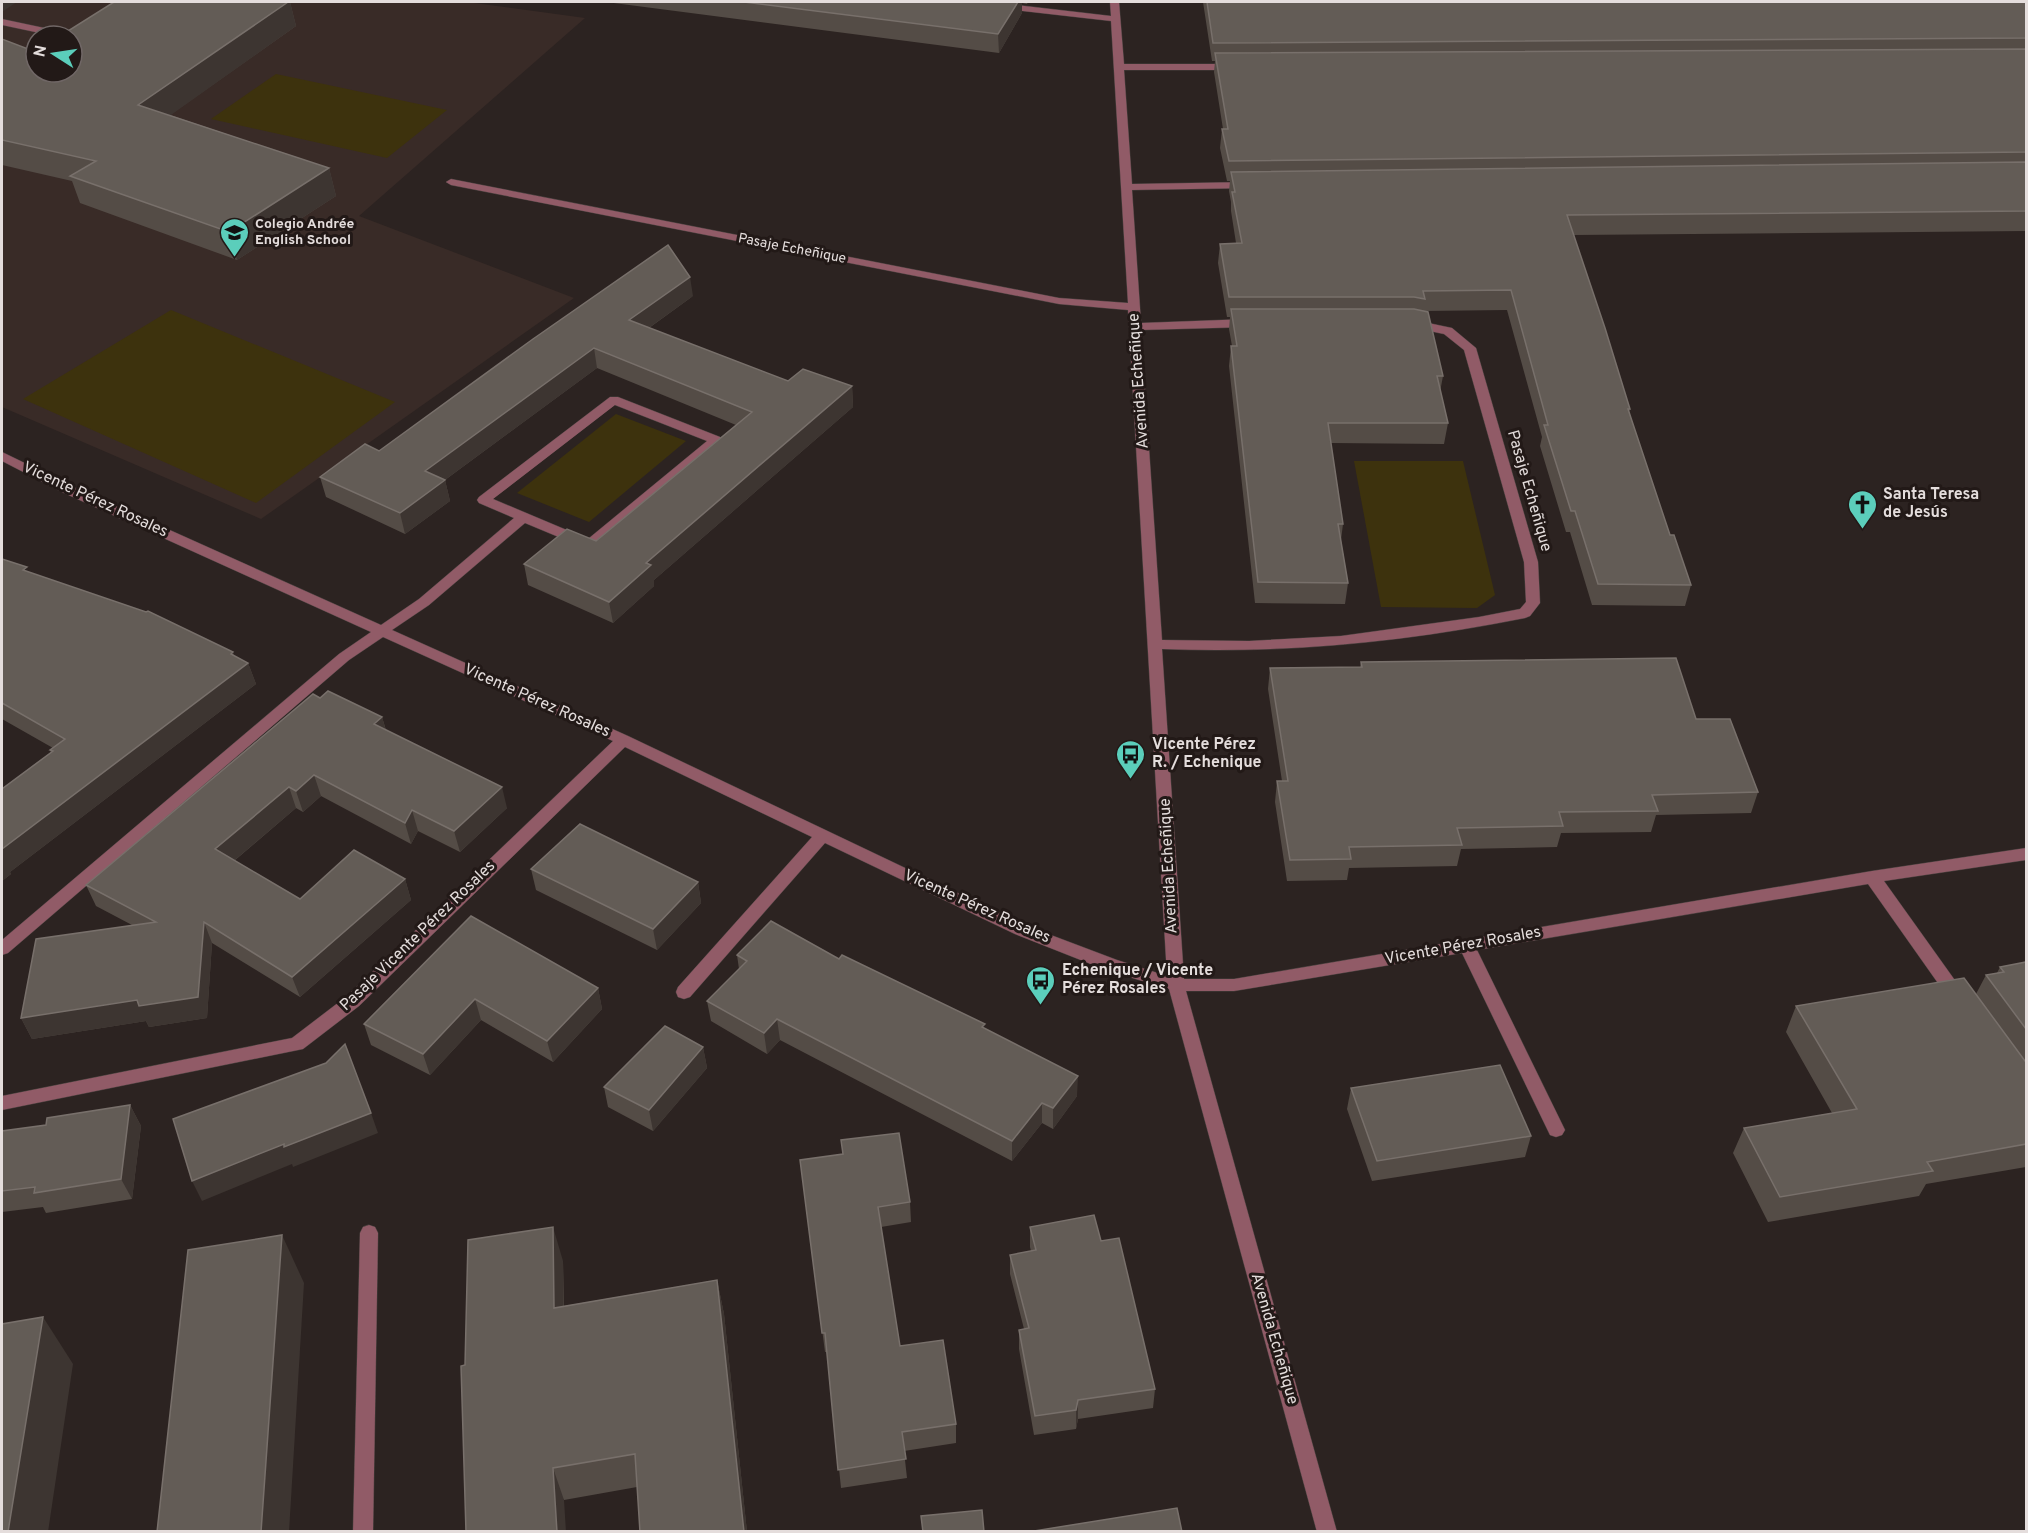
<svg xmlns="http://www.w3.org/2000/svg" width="2028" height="1533" viewBox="0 0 2028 1533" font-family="Overpass,sans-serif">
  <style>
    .built { fill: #392b27; fill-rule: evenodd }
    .green { fill: #3d320d }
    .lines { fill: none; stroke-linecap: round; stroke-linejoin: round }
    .minor-casing { stroke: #49413f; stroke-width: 1 }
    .minor { fill: #915b67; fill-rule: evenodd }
    .wall { fill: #544c46 }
    .shaded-wall { fill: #3d3531 }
    .building { fill: #635c56; stroke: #78706b; stroke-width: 1.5 }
    .labels { text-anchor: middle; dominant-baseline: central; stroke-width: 6; stroke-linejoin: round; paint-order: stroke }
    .far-poi-label { font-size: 14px; font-weight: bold; fill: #e4dddc; stroke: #221917; text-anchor: start }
    .far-street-label { font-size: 14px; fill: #e4dddc; stroke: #221917 }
    .street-label { font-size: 16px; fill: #e4dddc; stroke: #221917 }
    .poi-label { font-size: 16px; font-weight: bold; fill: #e4dddc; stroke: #221917; text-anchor: start }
  </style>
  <rect width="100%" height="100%" fill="#2c2321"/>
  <path class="built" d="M2 2H467L585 18 359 216 574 298 261 519 2 407ZM36 36H72V72H36Z"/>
  <g class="green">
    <path d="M276 74 447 110 387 158 211 119Z"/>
    <path d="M171 310 395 402 256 503 23 399Z"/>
    <path d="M616 414 686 441 589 522 517 493Z"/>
    <path d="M1354 461H1463L1495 595 1477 608 1381 607Z"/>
  </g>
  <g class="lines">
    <defs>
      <g id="minor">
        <path d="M966 2H991L1111 16 1110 2H1119L1124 64H1235L1240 67 1235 70H1124L1132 184 1250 182 1255 185 1250 188 1132 190 1141 323 1249 319 1255 323 1249 327 1141 330 1162 640 1249 641 1341 636 1479 617 1520 609 1526 602 1524 562 1464 350 1444 334 1410 327 1408 324 1414 320 1452 328 1476 348 1538 562 1540 603 1530 616 1525 618C1405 642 1285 654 1162 649L1184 979H1234L1872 871 2026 848V860L1884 881 1964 993 1966 998 1964 1003 1958 1005 1952 1003 1868 884 1477 950 1565 1130 1562 1135 1556 1137 1550 1135 1462 953 1234 991H1186L1337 1532H1317L1169 989 1106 970 1015 934 825 843 690 997 684 999 678 997 676 992 678 987 812 837 625 747 359 1006 303 1049 2 1110V1096L292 1038 347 996 613 741 383 637 349 660 8 953 2 955V940L339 654 371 632 64 493 2 461V452L74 487 381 625 419 599 514 518 479 503 477 500 479 497 610 397H618L720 437 722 440 720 443 595 548H585L525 523 429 605 392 630 628 736 1027 926 1117 960 1167 976 1128 310 1059 304 451 185 446 182 451 179 1059 298 1128 303 1111 21 971 5ZM615 405 707 441 588 539 493 499Z"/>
        <path d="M2 19 68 33 73 36H54L2 25Z"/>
        <path d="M369 1225 375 1227 378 1233 373 1532H353L360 1233 363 1227Z"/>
      </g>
    </defs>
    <use href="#minor" class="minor-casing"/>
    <use href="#minor" class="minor"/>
  </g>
  <g class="wall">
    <path d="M114 2H290L296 26 170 115 329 168 336 196 237 260 80 203 72 181 2 165V39L36 52Z"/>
    <path d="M606 2H1028L1027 4 1022 3V13L999 53Z"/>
    <path d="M1203 2H2026V231L1574 235 1630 409 1629 412 1670 535 1691 585 1685 606 1592 605 1570 532H1566L1540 446 1542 437 1507 310 1423 311 1443 376 1440 392 1448 423 1444 444 1331 443 1343 524 1341 540 1348 583 1345 604 1255 603 1229 366 1231 346H1232L1229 329 1230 317H1227L1218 263 1220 244 1236 243 1231 211V202L1229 191 1230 181H1227L1220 148 1222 129H1223L1214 72 1215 61H1212Z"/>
    <path d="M693 296 649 328 788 381 852 386 853 407 654 580V586L613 623 528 585 524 564 596 541 736 425 597 368 445 480 450 501 405 534 326 497 320 477 379 451Z"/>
    <path d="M2 559 29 572 235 656 248 663 256 684 10 872 11 874 2 881 51 753 50 750 53 748 2 719Z"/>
    <path d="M1361 662 1696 719 1758 792 1751 813 1656 815 1651 832 1561 833 1557 847 1461 849 1457 866 1349 868 1347 880 1287 881 1275 802 1277 781H1282L1268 689 1270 668 1360 667Z"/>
    <path d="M320 698 382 717 386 730 507 808 460 852 418 831 411 844 321 796 303 812 296 808 234 861 300 899 405 879 411 900 300 997 212 943 207 1018 149 1027 146 1021 32 1039 21 1018 132 925 96 906 86 885Z"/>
    <path d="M531 869 698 882 701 903 657 950 536 890Z"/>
    <path d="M471 916 598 988 602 1009 553 1062 481 1020 430 1075 371 1045 364 1024Z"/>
    <path d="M737 955 839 959 1077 1096 1053 1129 1042 1123 1012 1161 780 1040 767 1054 711 1021 707 1001 739 969Z"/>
    <path d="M2026 962V1167L1926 1184 1919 1196 1768 1222 1733 1153 1744 1128 1832 1113 1786 1032 1796 1006 1976 994 1986 975 1997 973 2000 967Z"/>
    <path d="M703 1047 707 1068 653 1131 608 1107 604 1087Z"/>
    <path d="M1351 1088 1531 1136 1525 1157 1372 1181 1347 1109Z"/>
    <path d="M130 1105 141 1126 132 1199 46 1213 43 1207 2 1212V1131L46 1125Z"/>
    <path d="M841 1140 910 1202 911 1222 881 1227 900 1346 956 1424V1443L904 1451 907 1478 841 1488 827 1352H825L800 1160 843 1154Z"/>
    <path d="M1030 1227 1101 1241 1155 1389 1153 1408 1078 1419 1076 1429 1034 1435 1019 1349V1330L1024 1329 1010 1274V1255L1031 1251 1030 1247Z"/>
    <path d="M563 1261 564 1306 717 1280 724 1314 747 1532H640L637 1487 564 1500 465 1365Z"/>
  </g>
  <g class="shaded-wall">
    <path d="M2 2H17L2 12Z"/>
    <path d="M288 2H290L296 26 147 132 138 105Z"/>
    <path d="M1018 2H1022V13L999 53 998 34Z"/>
    <path d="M329 168 336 196 237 260 229 232Z"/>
    <path d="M690 277 693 296 632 340 629 320Z"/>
    <path d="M594 348 597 368 434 488 445 480 450 501 405 534 400 513 425 471Z"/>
    <path d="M852 386 853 407 654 580V586L613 623 609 602 646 563Z"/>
    <path d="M233 652 240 669 248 663 256 684 10 872 11 874 2 881V849Z"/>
    <path d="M382 717 388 738 374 724Z"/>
    <path d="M314 775 321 796 303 812 296 791Z"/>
    <path d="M289 787 296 808 223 870 215 849Z"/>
    <path d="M502 787 507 808 460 852 454 831Z"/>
    <path d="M412 810 418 831 411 844 405 823Z"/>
    <path d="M405 879 411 900 300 997 292 977Z"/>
    <path d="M698 882 701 903 657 950 653 929Z"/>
    <path d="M204 922 212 943 207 1018 149 1027 146 1021 32 1039 21 1018 137 1000Z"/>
    <path d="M598 988 602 1009 553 1062 547 1041Z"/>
    <path d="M475 999 481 1020 430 1075 423 1054Z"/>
    <path d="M777 1019 780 1040 767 1054 764 1033Z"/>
    <path d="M703 1047 707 1068 653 1131 649 1110Z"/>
    <path d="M1078 1076 1077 1096 1053 1129V1108Z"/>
    <path d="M1042 1103V1123L1012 1161V1141Z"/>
    <path d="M130 1105 141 1126 132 1199 121 1179Z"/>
    <path d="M371 1113 378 1133 293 1167 292 1164 202 1201 192 1181 284 1144Z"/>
    <path d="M553 1227 563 1261 564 1341 554 1308Z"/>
    <path d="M282 1235 304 1283 289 1532H261Z"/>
    <path d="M717 1280 724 1314 747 1532H744Z"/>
    <path d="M43 1317 73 1364 48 1532H8Z"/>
    <path d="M1078 1400V1419L1076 1429V1410Z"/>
    <path d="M553 1468 564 1500 566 1532H557Z"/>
  </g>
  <g class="building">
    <path d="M114 2H288L138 105 329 168 229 232 70 176 96 161 2 140V39L36 52V72H72V36H60Z"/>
    <path d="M744 2H1018L998 34Z"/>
    <path d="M1207 2H2026V38L1213 43Z"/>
    <path d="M2026 49V152L1229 161 1222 129H1228L1215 53Z"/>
    <path d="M2026 162V211L1567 215 1605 328 1630 409H1628L1670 535H1674L1691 585 1598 584 1575 511H1571L1544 425H1548L1511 290 1423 291 1425 299 1414 297H1229L1220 244 1242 243 1232 192H1235L1231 172Z"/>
    <path d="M668 245 690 277 629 320 788 381 803 369 852 386 646 563 651 565 609 602 524 564 567 529 596 541 752 412 594 348 425 471 445 480 400 513 320 477 365 444 379 451 533 339Z"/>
    <path d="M1231 309H1414L1428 312 1443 376H1437L1448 423H1328L1343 524H1338L1348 583 1258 582 1231 346H1237Z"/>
    <path d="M2 559 27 567 23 570 146 612 148 611 233 652 231 654 248 663 2 849V789L53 751 50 750 65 739 2 703Z"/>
    <path d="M1676 658 1696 719H1730L1758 792 1652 795 1658 811 1559 812 1563 826 1457 828 1462 845 1349 847 1351 859 1290 860 1277 781H1288L1270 668 1362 667 1361 662Z"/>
    <path d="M328 691 382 717 374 724 502 787 454 831 412 810 405 823 314 775 296 791 289 787 215 849 300 899 354 850 405 879 292 977 204 922 198 997 139 1006 137 1000 21 1018 36 939 156 922 86 885 313 694 320 698Z"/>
    <path d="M580 824 698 882 653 929 531 869Z"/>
    <path d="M471 916 598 988 547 1041 475 999 423 1054 364 1024Z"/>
    <path d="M771 921 839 959 842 955 985 1024 982 1027 1078 1076 1053 1108 1042 1103 1012 1141 777 1019 764 1033 707 1001 747 961 737 955Z"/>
    <path d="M2026 962V1029L1986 975 2004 972 2000 967Z"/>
    <path d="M1964 978 2025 1061 2026 1062V1144L1927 1162 1933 1171 1780 1197 1744 1128 1857 1109 1796 1006Z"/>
    <path d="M665 1026 703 1047 649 1110 604 1087Z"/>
    <path d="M345 1044 371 1113 284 1147V1144L192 1181 173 1119 326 1063Z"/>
    <path d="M1500 1065 1531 1136 1377 1161 1351 1088Z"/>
    <path d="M130 1105 121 1179 34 1193 35 1187 2 1191V1131L46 1125 47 1118Z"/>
    <path d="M899 1133 910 1202 878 1207 900 1346 943 1340 956 1424 902 1432 906 1459 838 1470 825 1333H822L800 1160 843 1154 841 1140Z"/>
    <path d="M1094 1215 1101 1241 1119 1238 1155 1389 1078 1400 1076 1410 1035 1416 1019 1330 1029 1328 1010 1255 1036 1250 1030 1227Z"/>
    <path d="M553 1227 554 1308 717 1280 744 1532H640L635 1454 553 1468 557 1532H466L461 1366 465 1365 468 1240Z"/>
    <path d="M282 1235 261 1532H157L188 1250Z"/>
    <path d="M43 1317 8 1532H2V1324Z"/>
    <path d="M1177 1508 1182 1532H1028Z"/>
    <path d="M982 1510 984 1532H923L921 1516Z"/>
  </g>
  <defs>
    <symbol id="school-pin" viewBox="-11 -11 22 30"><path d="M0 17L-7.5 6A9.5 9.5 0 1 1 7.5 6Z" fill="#5bcebb" stroke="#221917"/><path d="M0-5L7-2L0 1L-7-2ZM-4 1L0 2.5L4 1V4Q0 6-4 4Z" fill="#111"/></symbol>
    <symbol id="church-pin" viewBox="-11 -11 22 30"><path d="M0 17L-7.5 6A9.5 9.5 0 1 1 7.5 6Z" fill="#5bcebb" stroke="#221917"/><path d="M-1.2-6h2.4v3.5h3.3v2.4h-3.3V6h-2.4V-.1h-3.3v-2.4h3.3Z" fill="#111"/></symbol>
    <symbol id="bus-pin" viewBox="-11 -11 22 30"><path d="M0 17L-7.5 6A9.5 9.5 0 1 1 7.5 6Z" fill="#5bcebb" stroke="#221917"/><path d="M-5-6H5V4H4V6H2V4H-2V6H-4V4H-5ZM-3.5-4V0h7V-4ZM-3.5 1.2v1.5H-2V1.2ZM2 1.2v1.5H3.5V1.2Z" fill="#111"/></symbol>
  </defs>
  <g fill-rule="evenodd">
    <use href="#school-pin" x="218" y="216" width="33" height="45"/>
    <use href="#church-pin" x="1846" y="488" width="33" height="45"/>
    <use href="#bus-pin" x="1114" y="738" width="33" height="45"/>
    <use href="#bus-pin" x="1024" y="964" width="33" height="45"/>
  </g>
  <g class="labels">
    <g class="far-poi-label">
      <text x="255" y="224">Colegio Andrée<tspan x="255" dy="16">English School</tspan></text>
    </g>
    <g class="far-street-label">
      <text transform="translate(792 249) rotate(11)">Pasaje Echeñique</text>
    </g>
    <g class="street-label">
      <text transform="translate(1139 381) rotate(-94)">Avenida Echeñique</text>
      <text transform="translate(1529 491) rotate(74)">Pasaje Echeñique</text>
      <text transform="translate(95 500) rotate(25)">Vicente Pérez Rosales</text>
      <text transform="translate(537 701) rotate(24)">Vicente Pérez Rosales</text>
      <text transform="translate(1169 866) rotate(-93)">Avenida Echeñique</text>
      <text transform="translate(977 907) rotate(24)">Vicente Pérez Rosales</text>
      <text transform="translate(418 936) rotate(-44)">Pasaje Vicente Pérez Rosales</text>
      <text transform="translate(1463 946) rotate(-10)">Vicente Pérez Rosales</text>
      <text transform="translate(1274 1339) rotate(74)">Avenida Echeñique</text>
    </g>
    <g class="poi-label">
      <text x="1883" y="495">Santa Teresa<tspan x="1883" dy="18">de Jesús</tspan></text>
      <text x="1152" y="745">Vicente Pérez<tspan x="1152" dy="18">R. / Echenique</tspan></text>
      <text x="1062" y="971">Echenique / Vicente<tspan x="1062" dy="18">Pérez Rosales</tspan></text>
    </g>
  </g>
  <rect width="2028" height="1533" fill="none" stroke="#e4dddc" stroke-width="6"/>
  <g transform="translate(54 54) rotate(282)"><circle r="28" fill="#221917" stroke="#706766" stroke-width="1.5"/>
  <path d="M0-4.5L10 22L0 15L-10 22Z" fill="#5bcebb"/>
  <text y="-9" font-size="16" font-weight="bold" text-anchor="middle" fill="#e4dddc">N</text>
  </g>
</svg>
